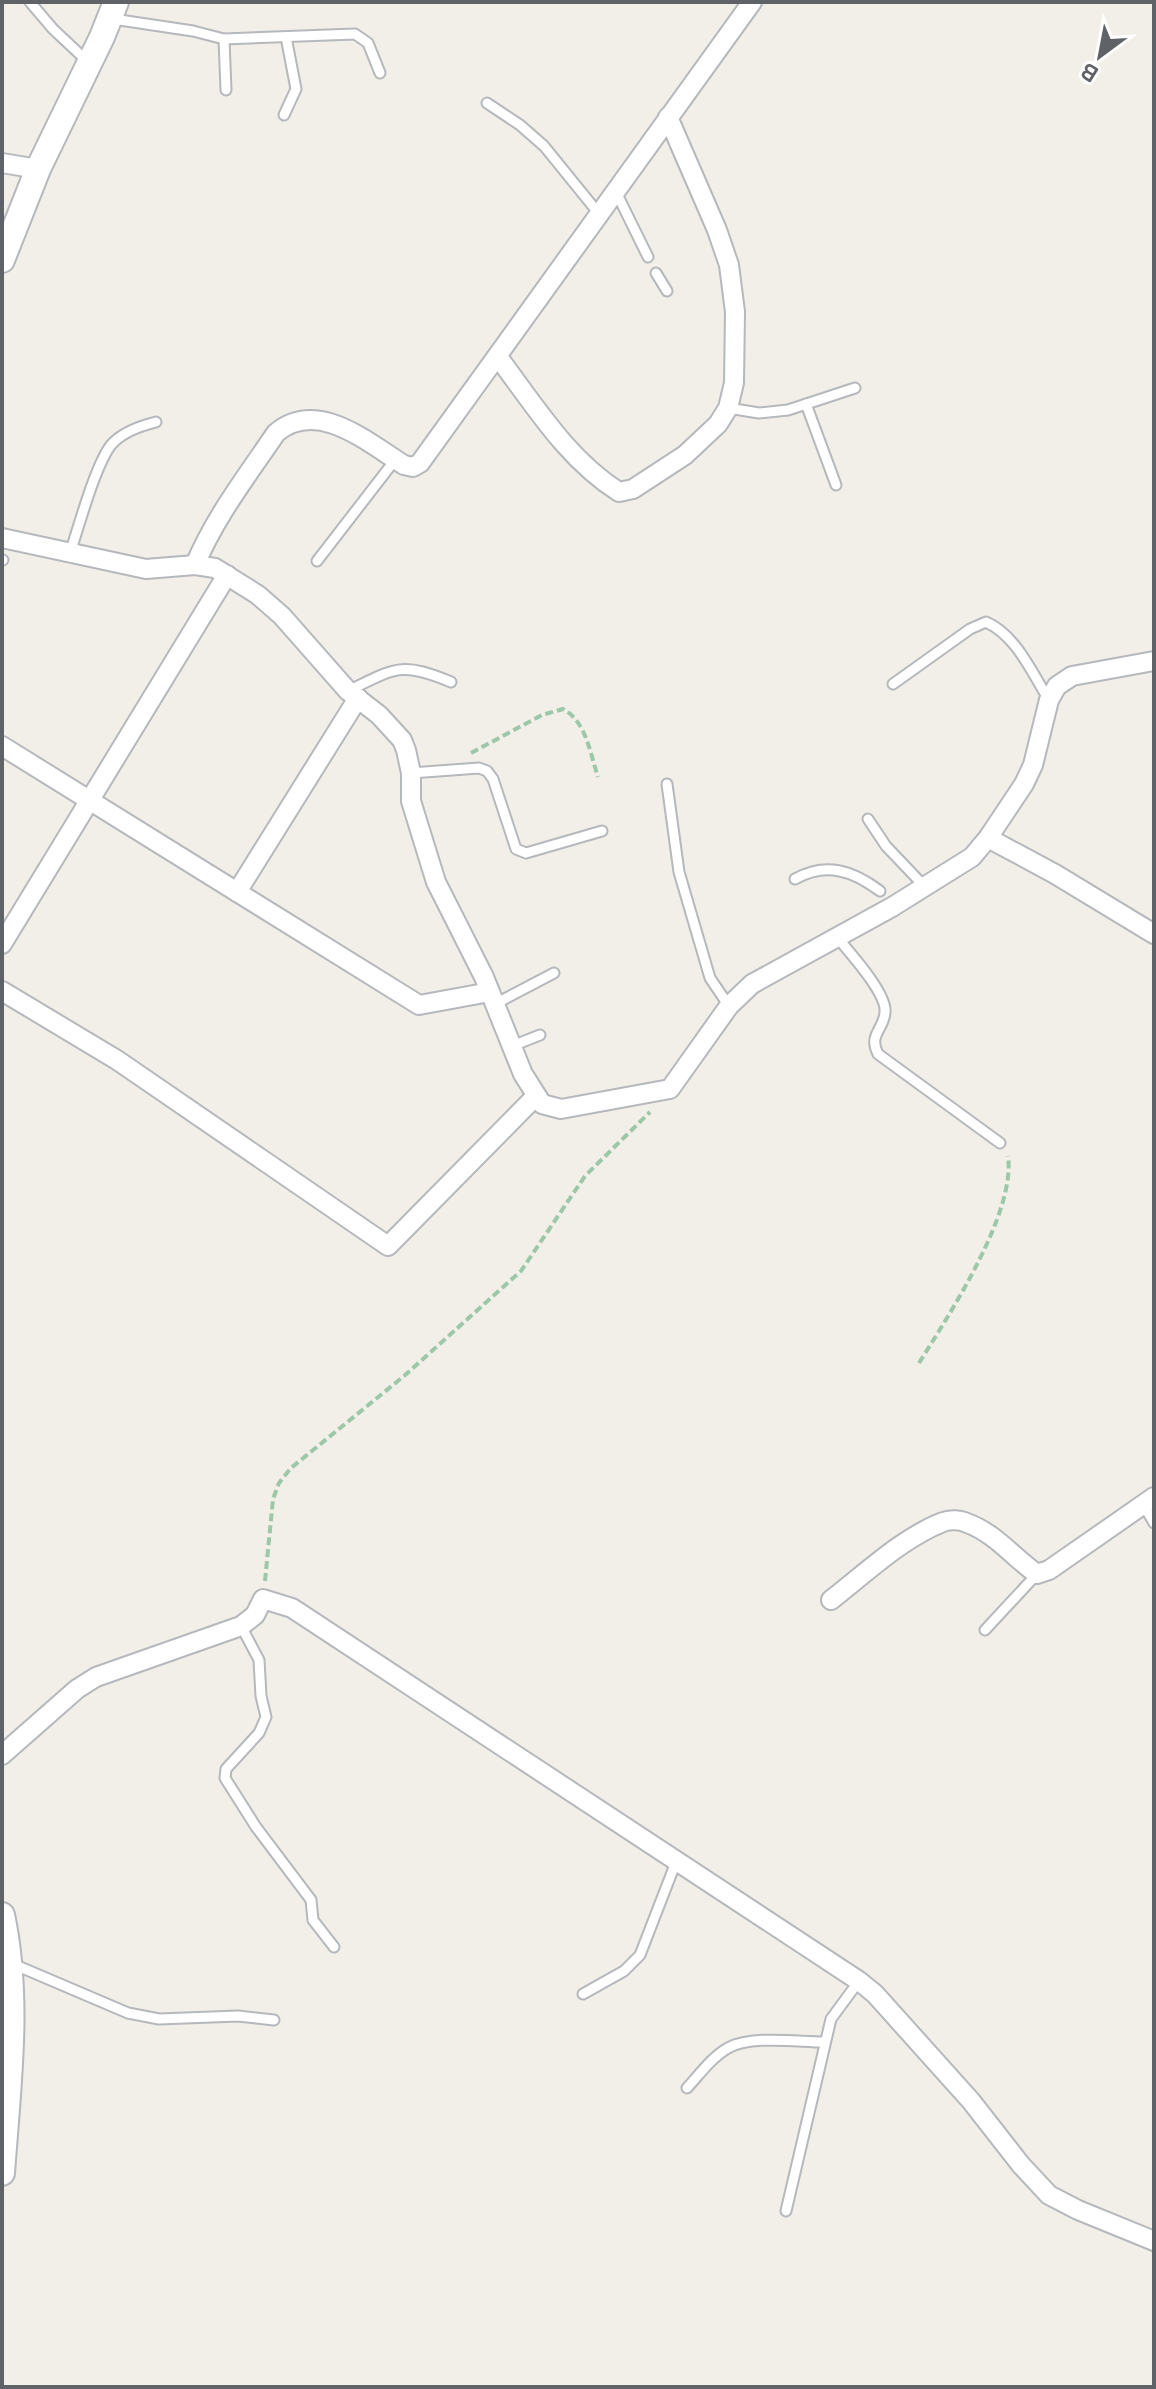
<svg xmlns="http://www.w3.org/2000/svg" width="1156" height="2389" viewBox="0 0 1156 2389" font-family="'Varela Round',sans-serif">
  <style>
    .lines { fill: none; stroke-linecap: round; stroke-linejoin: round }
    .service-casing { stroke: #b5b8bc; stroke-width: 13 }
    .minor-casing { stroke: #b5b8bc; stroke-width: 22 }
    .tertiary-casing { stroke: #b5b8bc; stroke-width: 28 }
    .path { stroke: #9cc7a9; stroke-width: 4; stroke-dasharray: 8 4; stroke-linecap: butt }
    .service { stroke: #fff; stroke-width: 9 }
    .minor { stroke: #fff; stroke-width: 18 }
    .tertiary { stroke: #fff; stroke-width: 24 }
  </style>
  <rect width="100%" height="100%" fill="#f1efe8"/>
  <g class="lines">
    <defs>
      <g id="service">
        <path d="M30 2 53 29 87 61"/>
        <path d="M113 19 193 31 224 39 355 34 368 43 380 73"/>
        <path d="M224 39 226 90"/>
        <path d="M487 103 520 125 544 146 600 215"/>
        <path d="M284 115 296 89 286 37"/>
        <path d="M616 192 648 257"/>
        <path d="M656 273 667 291"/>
        <path d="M806 404 836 485"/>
        <path d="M728 408 759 413 788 410 855 388"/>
        <path d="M70 553C79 526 95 466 111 445 122 432 140 426 156 422"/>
        <path d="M2 560H3"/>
        <path d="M317 561 395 460"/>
        <path d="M893 684 970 629 986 622C1016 635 1032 673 1049 700"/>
        <path d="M348 691C395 668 401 661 451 682"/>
        <path d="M411 773 479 768 487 771 493 779 516 849 526 853 602 831"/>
        <path d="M667 784 679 872 710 978 729 1006"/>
        <path d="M868 819 886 846 925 887"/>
        <path d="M795 879C826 862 852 870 880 891"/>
        <path d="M837 937C849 952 887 993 885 1012 884 1030 868 1034 878 1054L1000 1143"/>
        <path d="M495 1004 554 973"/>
        <path d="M512 1046 540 1035"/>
        <path d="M1144 1506 1154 1523"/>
        <path d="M241 1626 259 1660 261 1696 266 1717 259 1733 226 1769 225 1778 256 1827 311 1900 313 1920 334 1947"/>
        <path d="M985 1630 1037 1574"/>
        <path d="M13 1964 128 2013 159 2019 238 2016 274 2020"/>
        <path d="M583 1994 624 1971 640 1955 676 1862"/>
        <path d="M687 2088C699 2075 712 2057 728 2048 751 2035 798 2042 824 2042"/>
        <path d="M786 2211 831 2019 859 1981"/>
      </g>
      <g id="minor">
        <path d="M2 163 38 169"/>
        <path d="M498 357C535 406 567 459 619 492L633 489 685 455 718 424 728 408 734 383 735 312 729 265 717 230 668 117"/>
        <path d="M2 538 146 569 195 565 215 568 258 595 282 616 348 691 379 715 402 740 406 750 411 773V801L436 882 484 977 523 1074 542 1104 561 1109 670 1089 729 1006 752 984 892 907 972 857 988 838 1024 784 1033 765 1049 700 1057 686 1072 676 1154 661"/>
        <path d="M195 565C215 517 247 476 276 433 317 398 367 442 404 465L413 467 420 463 752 2"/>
        <path d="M2 746 419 1005 490 992"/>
        <path d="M988 838 1055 874 1154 934"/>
        <path d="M237 892 358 698"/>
        <path d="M2 944 227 575"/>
        <path d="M2 991 117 1060 388 1246 536 1096"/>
        <path d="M831 1600C866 1573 902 1538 943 1522 950 1519 961 1520 967 1523 995 1533 1014 1558 1037 1574L1049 1570 1154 1497"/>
        <path d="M2 1755 77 1689 96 1677 241 1626 255 1615 263 1599 292 1608 859 1981 875 1994 971 2101 1021 2165 1049 2195 1078 2210 1154 2241"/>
      </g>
      <g id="tertiary">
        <path d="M2 260 38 169 102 37 116 2"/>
        <path d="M2 1915C20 1999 8 2088 2 2173"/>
      </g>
    </defs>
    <use href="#service" class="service-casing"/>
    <use href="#minor" class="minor-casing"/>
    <use href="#tertiary" class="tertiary-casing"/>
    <g class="path">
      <path d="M471 753 542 715 563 709C586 721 590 753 598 777"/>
      <path d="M919 1363C949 1315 1016 1213 1008 1156"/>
      <path d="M265 1581 273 1499 279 1483 291 1468 404 1376 521 1271 585 1176 650 1112"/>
    </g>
    <use href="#service" class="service"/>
    <use href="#minor" class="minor"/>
    <use href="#tertiary" class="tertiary"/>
  </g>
  <rect width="1156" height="2389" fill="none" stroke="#5f6368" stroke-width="8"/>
  <g transform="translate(1100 56) rotate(212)" stroke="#ffffff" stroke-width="6" paint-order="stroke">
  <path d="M0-6L14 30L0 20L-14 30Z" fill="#5f6368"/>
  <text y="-12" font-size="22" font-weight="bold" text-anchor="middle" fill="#5f6368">B</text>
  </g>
</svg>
